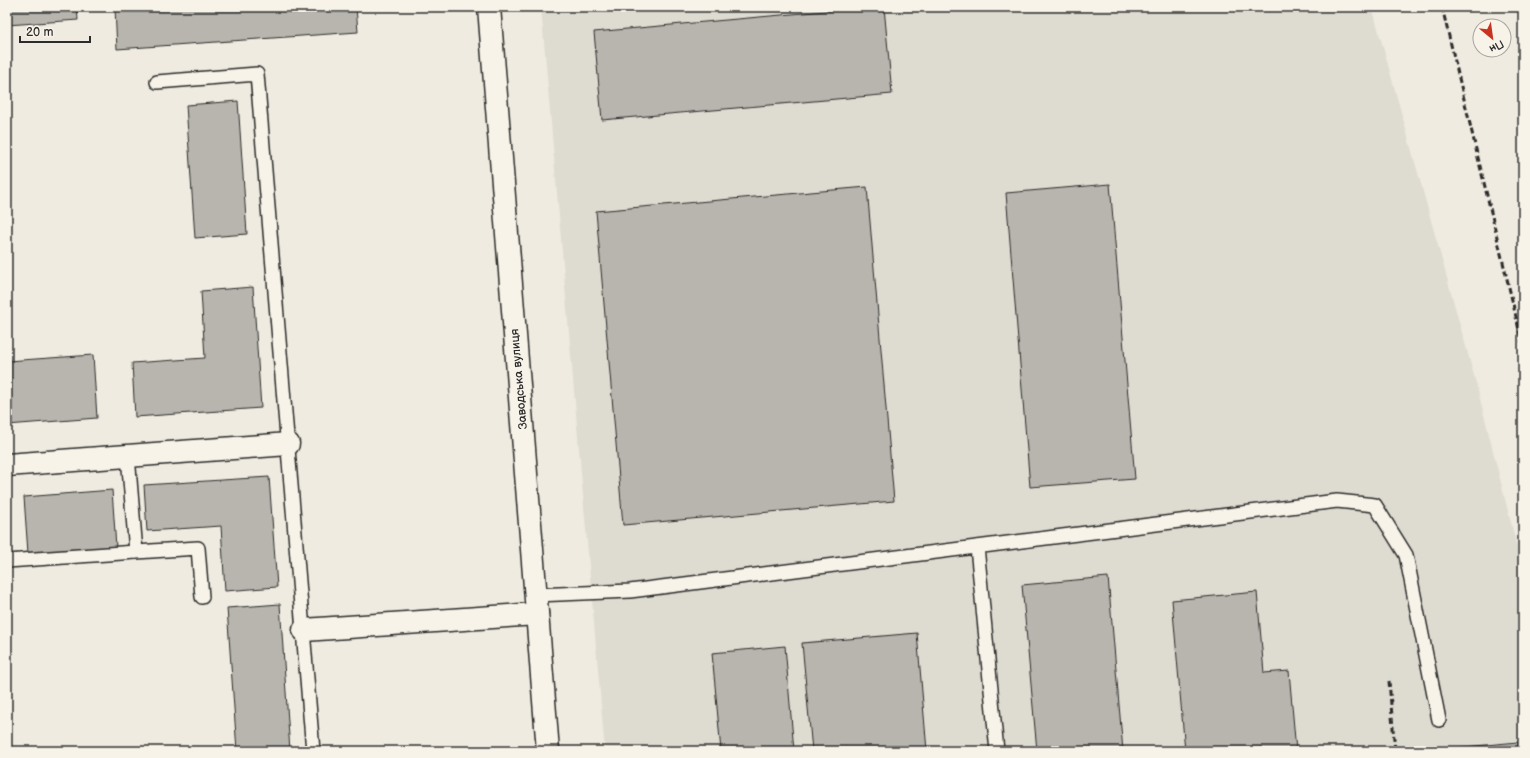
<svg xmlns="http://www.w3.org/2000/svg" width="1530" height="758" viewBox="0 0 1530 758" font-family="'Balsamiq Sans',sans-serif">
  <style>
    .built { fill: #dedbd1 }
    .building { fill: #b8b5ae; stroke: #2b2b2b }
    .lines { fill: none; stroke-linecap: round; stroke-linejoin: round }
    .service-casing { stroke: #2b2b2b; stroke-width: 16 }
    .minor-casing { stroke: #2b2b2b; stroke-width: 25 }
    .secondary-casing { stroke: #2b2b2b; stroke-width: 25 }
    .service { stroke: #f7f3e8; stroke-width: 13 }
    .minor { stroke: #f7f3e8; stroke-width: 22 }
    .secondary { stroke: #f7f3e8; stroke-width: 22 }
    .rail { stroke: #2b2b2b; stroke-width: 3; stroke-dasharray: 6 3; stroke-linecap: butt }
    .labels { text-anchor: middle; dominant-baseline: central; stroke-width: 3.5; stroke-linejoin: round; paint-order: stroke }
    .street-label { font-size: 12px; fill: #2b2b2b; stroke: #f7f3e8 }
  </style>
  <rect width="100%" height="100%" fill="#efebe0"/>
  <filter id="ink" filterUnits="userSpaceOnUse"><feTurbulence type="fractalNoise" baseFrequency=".025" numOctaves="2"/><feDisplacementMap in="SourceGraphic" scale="8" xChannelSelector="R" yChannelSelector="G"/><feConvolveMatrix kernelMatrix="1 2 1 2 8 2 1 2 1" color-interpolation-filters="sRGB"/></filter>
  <g filter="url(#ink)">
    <path class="built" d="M541 7H1372L1476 383 1523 571V751H605Z"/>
    <g class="building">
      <path d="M7 7H77L78 20 7 25Z"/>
      <path d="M124 7H356L358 32 117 49 115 8Z"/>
      <path d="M870 7H884L892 94 602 120 594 32Z"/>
      <path d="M238 101 247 234 195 238 186 105Z"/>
      <path d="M1110 184 1135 479 1030 487 1006 193Z"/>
      <path d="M867 187 894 501 623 525 596 211Z"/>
      <path d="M253 287 261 408 135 417 132 363 205 358 201 291Z"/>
      <path d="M93 355 97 418 7 425V361Z"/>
      <path d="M269 477 277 587 225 591 221 526 147 531 144 485Z"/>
      <path d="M112 490 116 547 28 553 24 497Z"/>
      <path d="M1108 577 1123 751H1037L1022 585Z"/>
      <path d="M1257 592 1264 673 1289 671 1296 751H1185L1172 600Z"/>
      <path d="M280 604 290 751H237L227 608Z"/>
      <path d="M917 633 927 751H812L802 643Z"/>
      <path d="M785 646 794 751H721L712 653Z"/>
      <path d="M1518 742 1519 751H1421Z"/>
    </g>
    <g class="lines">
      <defs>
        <g id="service">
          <path d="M157 82 257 74 313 751"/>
          <path d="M128 456 136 552 198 548 202 597"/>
          <path d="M977 547 997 751"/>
          <path d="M7 561 136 552"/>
          <path d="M536 595 630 591 1337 501 1375 505 1406 555 1439 720"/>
        </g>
        <g id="minor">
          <path d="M7 465 288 444"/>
          <path d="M304 630 537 614"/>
        </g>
        <path id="secondary" d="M489 7 548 751"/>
      </defs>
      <use href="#service" class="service-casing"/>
      <use href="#minor" class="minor-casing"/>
      <use href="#secondary" class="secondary-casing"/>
      <use href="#service" class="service"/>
      <use href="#minor" class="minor"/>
      <use href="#secondary" class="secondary"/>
      <g class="rail">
        <path d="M1442 7 1523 346"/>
        <path d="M1389 681 1395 751"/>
      </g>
    </g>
  </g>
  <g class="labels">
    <g class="street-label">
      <text transform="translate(519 379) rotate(-95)">Заводська вулиця</text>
    </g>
  </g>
  <rect width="1530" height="758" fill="none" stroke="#f7f3e8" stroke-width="24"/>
  <rect x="12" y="12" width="1506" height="734" fill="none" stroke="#2b2b2b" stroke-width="1.5" filter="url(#ink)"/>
  <g transform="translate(1492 38) rotate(151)"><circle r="19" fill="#f7f3e8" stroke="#a5a39c"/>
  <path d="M0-3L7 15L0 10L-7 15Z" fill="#c8321e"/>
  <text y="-6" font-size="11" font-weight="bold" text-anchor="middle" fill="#2b2b2b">Пн</text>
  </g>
  <path d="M20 36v6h70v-6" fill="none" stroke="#2b2b2b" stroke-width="2"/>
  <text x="26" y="36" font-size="12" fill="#2b2b2b" stroke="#f7f3e8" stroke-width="3" paint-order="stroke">20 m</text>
</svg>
